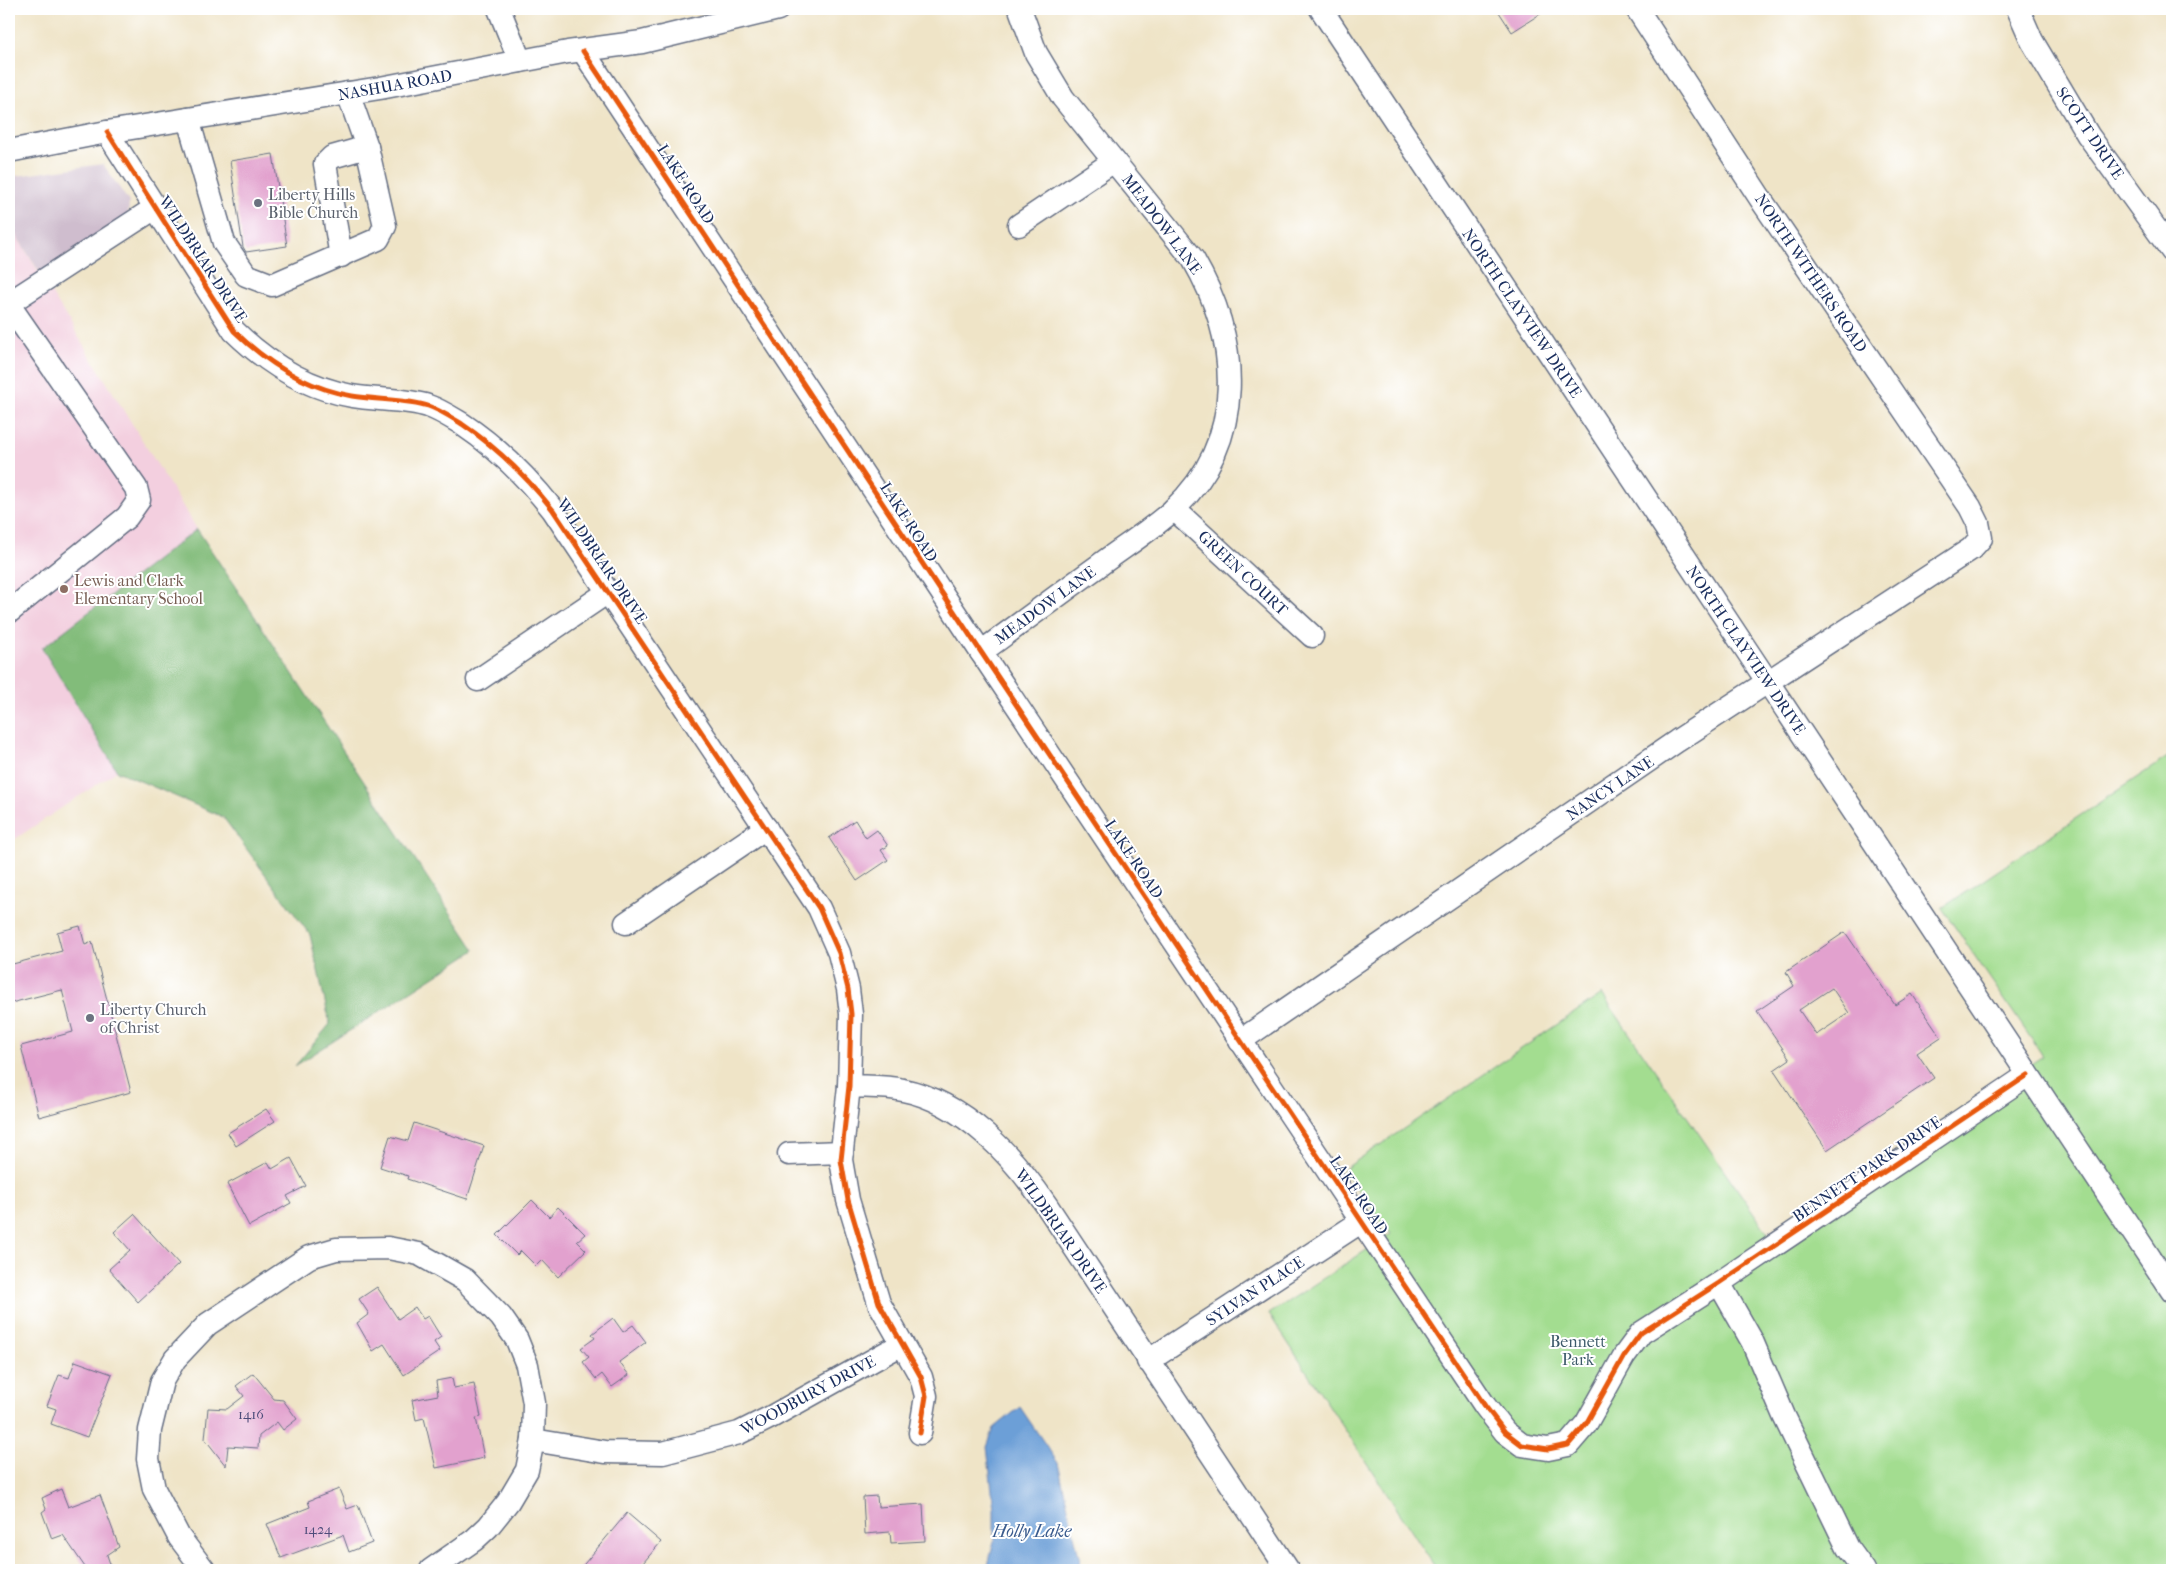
<svg xmlns="http://www.w3.org/2000/svg" width="2181" height="1579" viewBox="0 0 2181 1579" font-family="'IM FELL French Canon',serif">
  <style>
    .built { fill: #f3cfdf }
    .industrial { fill: #cfbdce }
    .green { fill: #a3dd90; stroke: #5f8677 }
    .forest { fill: #82bc7a; stroke: #4e766c }
    .water { fill: #6c9fd7; stroke: #44679a }
    .building { fill: #e2a1ce; fill-rule: evenodd }
    .lines { fill: none; stroke-linecap: round; stroke-linejoin: round }
    .minor-casing { stroke: #656e83; stroke-width: 25 }
    .minor { stroke: #fff; stroke-width: 22 }
    .cycleway-casing { stroke: #fff; stroke-width: 8 }
    .cycleway { stroke: #e8590c; stroke-width: 5 }
    .worship-dot { fill: #6b7280; stroke: #fff; stroke-width: 2 }
    .education-dot { fill: #8d6e63; stroke: #fff; stroke-width: 2 }
    .labels { text-anchor: middle; dominant-baseline: central; stroke-width: 4; stroke-linejoin: round; paint-order: stroke }
    .number-label { font-size: 14px; fill: #4d4c7a }
    .street-label { font-size: 16px; fill: #1b2f5e; stroke: #fff }
    .worship-label { font-size: 16px; fill: #5b616d; stroke: #fff; text-anchor: start }
    .education-label { font-size: 16px; fill: #785e54; stroke: #fff; text-anchor: start }
    .park-label { font-size: 16px; fill: #3d5a6a; stroke: #fff }
    .water-label { font-size: 18px; font-style: italic; fill: #3b5c8e; stroke: #fff }
  </style>
  <rect width="100%" height="100%" fill="#fff"/>
  <filter id="ink" filterUnits="userSpaceOnUse"><feTurbulence type="fractalNoise" baseFrequency=".02" numOctaves="2"/><feDisplacementMap in="SourceGraphic" scale="10" xChannelSelector="R" yChannelSelector="G"/><feConvolveMatrix kernelMatrix="1 2 1 2 8 2 1 2 1" color-interpolation-filters="sRGB"/></filter>
  <filter id="wash" filterUnits="userSpaceOnUse"><feTurbulence type="fractalNoise" baseFrequency=".0096" numOctaves="4" result="noise"/><feDisplacementMap in="SourceGraphic" scale="20" xChannelSelector="R" yChannelSelector="G"/><feGaussianBlur stdDeviation="1.12" result="paint"/><feColorMatrix in="noise" values="0 0 0 0 0 0 0 0 0 0 0 0 0 0 0 0 0 1.4 0 .05"/><feComposite in="paint" operator="in"/></filter>
  <g filter="url(#wash)">
    <rect width="100%" height="100%" fill="#efe4c7"/>
    <path class="built" d="M9 224 197 529 42 648 117 771 9 843Z"/>
    <path class="industrial" d="M103 164 129 202 128 217 40 273 9 224V177Z"/>
    <path class="green" d="M2172 754V1570H1437L1269 1314 1391 1234 1343 1170 1602 994 1769 1235 2043 1056 1942 908Z"/>
    <path class="forest" d="M197 529 475 950 295 1066 330 1024 310 935 223 817 117 771 42 648Z"/>
    <path class="water" d="M1020 1407 1058 1463 1082 1570H987L994 1540V1509L987 1447 994 1428Z"/>
    <g id="blocks">
      <g class="building">
        <path d="M1497 9H1548L1512 32Z"/>
        <path d="M273 154 287 246 246 252 243 247 230 161Z"/>
        <path d="M855 820 866 838 877 830 888 846 881 850 888 860 857 881 829 838Z"/>
        <path d="M80 926 85 945 92 942 131 1092 39 1117 21 1046 73 1032 62 990 11 1003 9 994V965L62 951 57 932Z"/>
        <path d="M1845 932 1895 1005 1912 994 1941 1037 1917 1053 1934 1078 1827 1150 1774 1070 1790 1059 1757 1011 1794 986 1786 972ZM1832 988 1849 1013 1816 1035 1799 1010Z"/>
        <path d="M266 1109 275 1121 236 1146 228 1133Z"/>
        <path d="M414 1123 484 1146 467 1199 407 1179 408 1176 380 1167 390 1136 408 1141Z"/>
        <path d="M291 1158 306 1186 287 1196 291 1203 249 1226 227 1184 268 1162 272 1169Z"/>
        <path d="M532 1200 549 1217 558 1207 585 1234 577 1241 586 1250 558 1277 542 1260 536 1266 521 1251 517 1255 497 1235Z"/>
        <path d="M134 1214 179 1264 138 1302 109 1269 130 1250 114 1232Z"/>
        <path d="M377 1287 398 1319 415 1307 423 1319 428 1316 441 1337 434 1342 440 1351 404 1375 384 1344 373 1351 357 1323 369 1314 359 1299Z"/>
        <path d="M613 1318 623 1332 633 1325 646 1342 619 1362 629 1375 612 1387 602 1374 596 1379 583 1362 589 1357 581 1348 595 1338 592 1334Z"/>
        <path d="M75 1361 112 1374 87 1437 51 1424 56 1409 47 1406 59 1375 69 1378Z"/>
        <path d="M253 1373 274 1399 283 1400 297 1419 283 1430 277 1422 259 1436 258 1448 228 1446 226 1466 205 1439 208 1408 227 1409 244 1396 236 1386Z"/>
        <path d="M452 1378 454 1388 474 1384 481 1417 476 1418 484 1458 436 1468 424 1418 416 1420 412 1400 438 1395 436 1381Z"/>
        <path d="M61 1489 68 1507 100 1495 119 1547 107 1555 111 1567 101 1570H87L63 1535 52 1539 42 1512 46 1509 42 1498Z"/>
        <path d="M339 1489 347 1509 358 1505 372 1543 349 1552 343 1535 281 1558 267 1524 310 1507 308 1501Z"/>
        <path d="M877 1496 878 1507 923 1504 925 1541 891 1543 890 1532 865 1534 863 1497Z"/>
        <path d="M627 1513 661 1542 637 1570H579Z"/>
      </g>
    </g>
  </g>
  <g filter="url(#ink)">
    <use href="#blocks" fill-opacity="0" stroke="#656e83" stroke-width="1"/>
    <g class="lines">
      <defs>
        <g id="minor">
          <path d="M499 9 520 61"/>
          <path d="M1321 9 2172 1291"/>
          <path d="M2018 9 2032 41 2088 135 2172 251"/>
          <path d="M583 51 981 652 1485 1406 1505 1432 1522 1445 1548 1449 1568 1445 1586 1424 1624 1356 1641 1333 1719 1283 2028 1075"/>
          <path d="M188 119 224 243 246 275 272 285 378 239 385 226 367 147 348 93"/>
          <path d="M107 132 234 331C267 363 306 388 352 396 374 400 409 399 428 406 440 410 452 418 462 424 498 448 526 476 553 510L819 908 839 953 848 989 851 1014 849 1086 841 1160 848 1200 879 1303 921 1377 926 1396 920 1433"/>
          <path d="M9 151 107 132 380 88 568 52 642 42 778 9"/>
          <path d="M1019 225 1114 161"/>
          <path d="M341 256 325 164 332 157 367 147"/>
          <path d="M9 303 155 208"/>
          <path d="M9 305 136 488 139 500 127 517 9 612"/>
          <path d="M1174 509 1312 636"/>
          <path d="M981 652C1020 624 1058 595 1097 567 1122 548 1150 531 1173 510 1248 440 1240 340 1193 259L1063 98 1036 53 1020 9"/>
          <path d="M478 680 608 592"/>
          <path d="M626 923 766 828"/>
          <path d="M1240 1041 1677 741 1971 549 1981 538 1978 523 1970 507 1764 204 1637 9"/>
          <path d="M849 1086C867 1087 886 1086 903 1090 964 1102 1014 1157 1047 1206L1288 1570"/>
          <path d="M789 1154 842 1152"/>
          <path d="M1719 1283 1752 1341 1784 1416 1848 1548 1864 1570"/>
          <path d="M1148 1361 1362 1221"/>
          <path d="M533 1440 605 1452 663 1453 739 1433 771 1417 902 1344"/>
          <path d="M204 1570 179 1537 154 1489 148 1459 150 1430 162 1381 175 1359 208 1324 309 1257 336 1249 388 1248 419 1254 465 1280 501 1317 517 1340 527 1365 534 1403 533 1440 527 1470 508 1502 488 1527 474 1540 431 1570"/>
        </g>
      </defs>
      <use href="#minor" class="minor-casing"/>
      <use href="#minor" class="minor"/>
      <defs>
        <g id="cycleway">
          <path d="M583 51 981 652 1485 1406 1505 1432 1522 1445 1548 1449 1568 1445 1586 1424 1624 1356 1641 1333 1719 1283 2028 1075"/>
          <path d="M107 132 234 331C267 363 306 388 352 396 374 400 409 399 428 406 440 410 452 418 462 424 498 448 526 476 553 510L819 908 839 953 848 989 851 1014 849 1086 841 1160 848 1200 879 1303 921 1377 926 1396 920 1433"/>
        </g>
      </defs>
      <use href="#cycleway" class="cycleway-casing"/>
      <use href="#cycleway" class="cycleway"/>
    </g>
  </g>
  <g class="worship-dot">
    <circle cx="258" cy="203" r="5"/>
    <circle cx="90" cy="1018" r="5"/>
  </g>
  <circle class="education-dot" cx="64" cy="589" r="5"/>
  <g class="labels">
    <g class="number-label">
      <text x="251" y="1414">1416</text>
      <text x="318" y="1529">1424</text>
    </g>
    <g class="street-label">
      <text transform="translate(395 85) rotate(-10)">NASHUA ROAD</text>
      <text transform="translate(2090 133) rotate(56)">SCOTT DRIVE</text>
      <text transform="translate(686 184) rotate(57)">LAKE ROAD</text>
      <text transform="translate(1162 224) rotate(53)">MEADOW LANE</text>
      <text transform="translate(203 259) rotate(57)">WILDBRIAR DRIVE</text>
      <text transform="translate(1811 273) rotate(56)">NORTH WITHERS ROAD</text>
      <text transform="translate(1522 313) rotate(56)">NORTH CLAYVIEW DRIVE</text>
      <text transform="translate(909 522) rotate(57)">LAKE ROAD</text>
      <text transform="translate(602 561) rotate(56)">WILDBRIAR DRIVE</text>
      <text transform="translate(1243 573) rotate(43)">GREEN COURT</text>
      <text transform="translate(1045 605) rotate(-36)">MEADOW LANE</text>
      <text transform="translate(1746 650) rotate(56)">NORTH CLAYVIEW DRIVE</text>
      <text transform="translate(1610 788) rotate(-34)">NANCY LANE</text>
      <text transform="translate(1134 859) rotate(56)">LAKE ROAD</text>
      <text transform="translate(1867 1169) rotate(-34)">BENNETT PARK DRIVE</text>
      <text transform="translate(1359 1195) rotate(56)">LAKE ROAD</text>
      <text transform="translate(1061 1231) rotate(55)">WILDBRIAR DRIVE</text>
      <text transform="translate(1255 1291) rotate(-33)">SYLVAN PLACE</text>
      <text transform="translate(808 1395) rotate(-28)">WOODBURY DRIVE</text>
    </g>
    <g class="worship-label">
      <text x="268" y="194">Liberty Hills<tspan x="268" dy="18">Bible Church</tspan></text>
      <text x="100" y="1009">Liberty Church<tspan x="100" dy="18">of Christ</tspan></text>
    </g>
    <g class="education-label">
      <text x="74" y="580">Lewis and Clark<tspan x="74" dy="18">Elementary School</tspan></text>
    </g>
    <g class="park-label">
      <text x="1578" y="1341">Bennett<tspan x="1578" dy="18">Park</tspan></text>
    </g>
    <g class="water-label">
      <text x="1032" y="1531">Holly Lake</text>
    </g>
  </g>
  <rect width="2181" height="1579" fill="none" stroke="#fff" stroke-width="30"/>
</svg>
